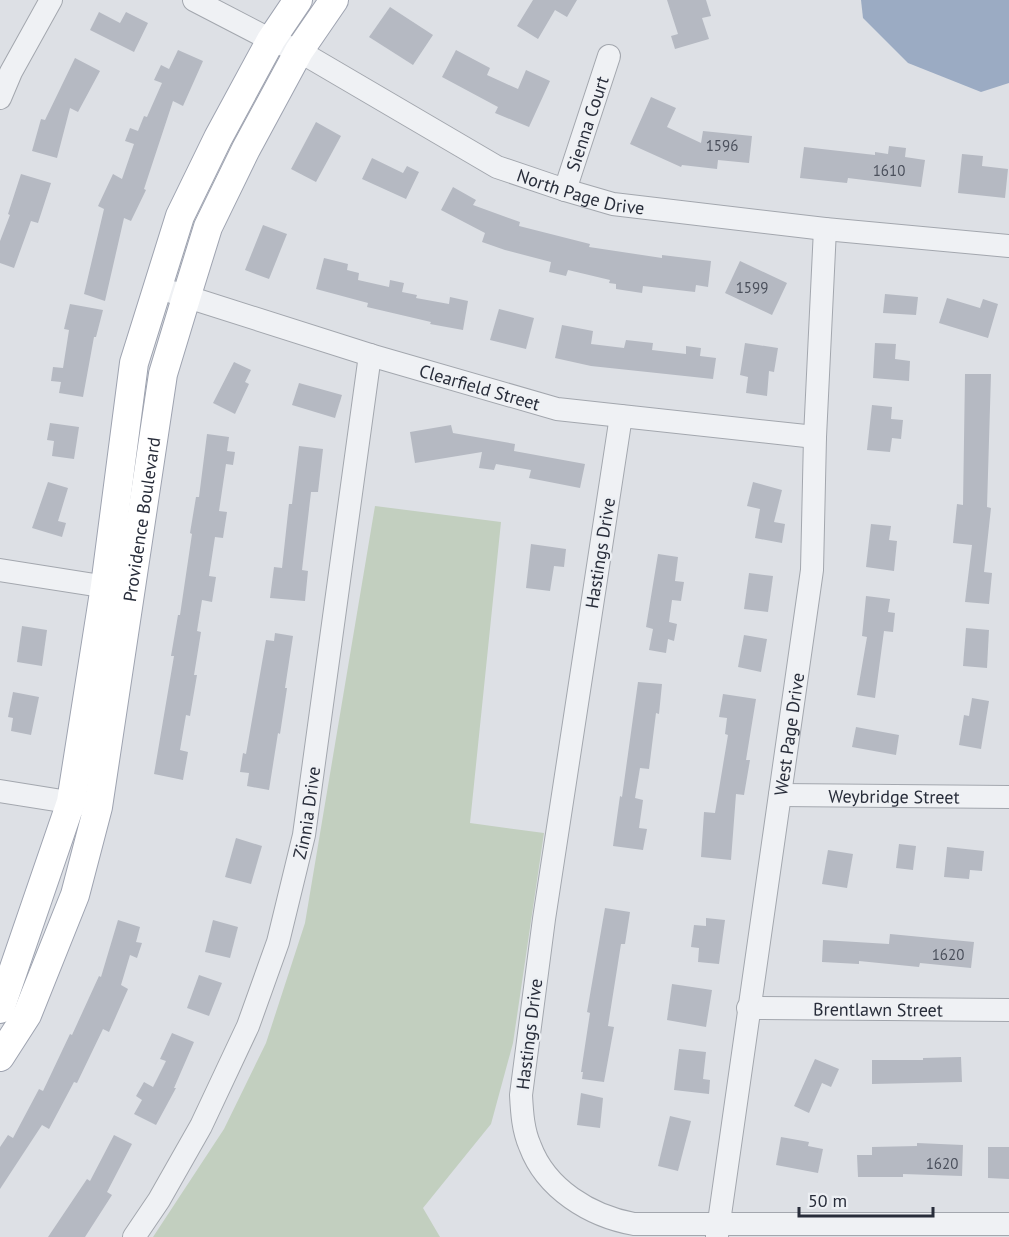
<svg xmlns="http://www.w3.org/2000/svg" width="1009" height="1237" viewBox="0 0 1009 1237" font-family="'PT Sans',sans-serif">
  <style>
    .green { fill: #c2cfbf }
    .water { fill: #9babc3 }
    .building { fill: #b5b9c2 }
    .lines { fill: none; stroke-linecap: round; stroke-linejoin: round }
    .minor-casing { stroke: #a3a7ae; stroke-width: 24 }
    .major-casing { stroke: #9ea3b0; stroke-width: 30 }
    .minor { stroke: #eff1f4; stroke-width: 22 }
    .major { stroke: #fff; stroke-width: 28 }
    .labels { text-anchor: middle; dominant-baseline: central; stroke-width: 4.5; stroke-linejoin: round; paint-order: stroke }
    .number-label { font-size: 15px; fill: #4b505c }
    .street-label { font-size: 18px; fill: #282d3a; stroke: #eceff3 }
  </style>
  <rect width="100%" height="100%" fill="#dde0e5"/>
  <path class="green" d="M375 506 501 522 470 823 544 833 513 1043 491 1124 423 1208 440 1237H153L224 1129 266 1043 305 923Z"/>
  <path class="water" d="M861 0H1009V83L981 92 908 63 863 18Z"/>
  <g class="building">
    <path d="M533 0H577L567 17 555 10 538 39 517 26Z"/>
    <path d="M667 0H706L711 16 702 18 709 39 675 49 671 36 678 34Z"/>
    <path d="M390 7 433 35 413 65 369 37Z"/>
    <path d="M99 12 120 23 126 12 148 23 134 52 90 30Z"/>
    <path d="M178 50 203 61 183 106 173 101 144 189 146 190 131 221 124 218 105 301 84 294 104 209 98 206 113 174 122 179 134 144 125 141 130 128 138 131 144 116 147 117 162 83 154 80 161 65 169 69Z"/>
    <path d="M456 50 490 68 487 75 518 89 526 70 550 81 529 127 495 113 498 107 442 77Z"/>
    <path d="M75 58 100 71 78 112 70 108 57 158 32 151 41 119 45 120Z"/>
    <path d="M651 97 676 108 667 127 701 143 703 131 752 136 749 163 718 160 717 169 682 165 681 167 630 144Z"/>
    <path d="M316 122 341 136 316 182 291 169Z"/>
    <path d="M889 146 906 148 905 157 925 160 921 187 848 178 847 183 800 178 804 147 875 155V152L888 154Z"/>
    <path d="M962 154 983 156 982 166 1008 169 1005 198 958 193Z"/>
    <path d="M372 158 403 173 407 166 419 172 406 199 362 179Z"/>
    <path d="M21 174 51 183 38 223 31 221 14 268 0 263V241L10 215 8 214Z"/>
    <path d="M453 187 476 200 473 205 520 222 519 226 590 244 589 247 662 258V255L711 261 708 287 696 285 695 292 643 286 642 293 616 289V284L609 283 610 280 568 270 566 276 549 272 551 262 505 250 482 242 485 233 441 210Z"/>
    <path d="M263 225 287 234 269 279 245 270Z"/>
    <path d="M324 258 348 264 347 270 359 273 358 280 389 287 390 280 404 283 402 292 417 295 416 298 449 304 450 297 468 301 463 330 430 324 431 322 367 307 368 303 316 289Z"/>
    <path d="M740 261 787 283 772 315 725 293Z"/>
    <path d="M885 294 918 297 916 315 883 313Z"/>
    <path d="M947 298 980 308 983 299 998 304 988 338 939 323Z"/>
    <path d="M70 304 103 310 96 337H94L83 397 59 393 61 382 51 381 53 367 63 368 69 330 64 329Z"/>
    <path d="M499 309 534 318 526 349 490 340Z"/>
    <path d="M562 325 593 331 591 344 624 348 626 340 653 343 652 350 686 354V346L701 348 700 356 716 358 713 379 591 366 555 358Z"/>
    <path d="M745 343 778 348 774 372 769 371 767 396 746 393 748 377 740 375Z"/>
    <path d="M875 343 896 344 895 359 910 361 909 381 873 378Z"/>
    <path d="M234 362 251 370 245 382 249 384 235 414 213 403Z"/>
    <path d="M965 374H991L987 507 991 508 984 572 992 573 989 604 965 602 972 545 953 543 957 504 963 505Z"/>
    <path d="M299 383 342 395 335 418 292 405Z"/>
    <path d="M872 405 892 407 891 419 903 420 901 439 892 438 890 452 867 450Z"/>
    <path d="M50 423 79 427 74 459 52 456 54 441 47 440Z"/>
    <path d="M451 425 453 433 515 444 514 451 585 464 580 488 529 478 531 470 496 464 494 470 479 468 482 452 415 463 410 432Z"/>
    <path d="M207 434 229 437 227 451 235 452 233 465 226 464 219 511 227 512 223 538 215 537 209 576 216 577 212 602 202 600 197 631 201 632 194 675H197L190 716 186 715 180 750 188 752 183 780 154 774 174 656H171L178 615H180L192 534 190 533 196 497H199Z"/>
    <path d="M299 446 323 449 318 492H311L302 570 308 571 305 601 270 598 274 567 282 568 289 504H292Z"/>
    <path d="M48 482 68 488 58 521 66 523 62 537 32 528Z"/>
    <path d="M753 482 782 490 774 522 785 524 782 543 755 538 760 509 747 506Z"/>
    <path d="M871 524 891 526 889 540 897 541 894 571 866 567Z"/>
    <path d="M531 544 566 549 564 567 554 566 550 591 526 588Z"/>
    <path d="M658 554 678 557 675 581 684 582 681 601 672 600 669 622 677 624 674 641 668 639 666 653 649 650 653 629 646 627Z"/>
    <path d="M749 573 773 576 768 612 744 609Z"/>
    <path d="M866 596 890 599 888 612 895 613 893 632 884 631 875 698 857 695 867 637 862 636Z"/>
    <path d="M22 626 47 630 42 666 17 662Z"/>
    <path d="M966 628 989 630 987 668 963 666Z"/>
    <path d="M275 633 293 636 285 688H287L280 734 278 733 269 790 247 786 249 773 240 772 243 753 246 754 266 640 274 641Z"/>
    <path d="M744 635 767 639 761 672 738 667Z"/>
    <path d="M638 682 662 684 659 714 656 713 649 769 640 768 635 798 643 800 639 828 647 829 643 850 613 846 620 796 622 797Z"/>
    <path d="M13 692 39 697 31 735 11 731 13 718 8 717Z"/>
    <path d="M723 694 756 699 746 760H750L744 795 736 794 731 860 701 857 704 812 715 813 728 735 725 734 727 718 719 717Z"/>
    <path d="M972 698 989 701 981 749 959 745 964 715 969 716Z"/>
    <path d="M856 727 899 735 896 755 852 747Z"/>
    <path d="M236 838 262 846 251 884 225 877Z"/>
    <path d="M899 844 916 846 913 870 896 868Z"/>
    <path d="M947 847 984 851 982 871 970 870 969 879 944 877Z"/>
    <path d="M828 850 853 854 847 888 822 884Z"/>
    <path d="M605 908 630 912 625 944H621L608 1026 614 1027 604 1082 582 1079 583 1072H581L590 1013 587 1012Z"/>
    <path d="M706 918 725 920 719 964 698 962 699 948 691 947 694 925 706 926Z"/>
    <path d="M118 920 140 927 136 942 142 943 137 958 130 955 121 985 128 989 109 1032 103 1029 77 1083 74 1082 49 1129 42 1125 0 1189V1147L8 1135 13 1138 39 1089 43 1091 70 1034 72 1035 99 976 101 977Z"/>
    <path d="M213 920 238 927 230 958 205 952Z"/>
    <path d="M890 934 974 942 971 968 920 963 919 967 859 961V964L822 962 823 940 889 944Z"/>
    <path d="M199 975 222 983 209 1016 187 1008Z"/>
    <path d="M672 984 712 990 706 1027 667 1020Z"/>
    <path d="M172 1033 194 1042 174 1088H176L156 1125 134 1114 142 1100 136 1096 144 1082 153 1087 166 1061 160 1059Z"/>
    <path d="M679 1049 706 1052 703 1079 710 1080 709 1094 674 1090Z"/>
    <path d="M961 1057 962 1082 872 1084V1060H923V1058Z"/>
    <path d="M815 1059 839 1069 831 1087 822 1083 809 1113 794 1106Z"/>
    <path d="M581 1093 603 1098 600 1128 577 1125Z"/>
    <path d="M670 1116 691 1121 678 1171 658 1166Z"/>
    <path d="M114 1135 132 1144 107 1192 112 1195 85 1237H48L87 1179 90 1181Z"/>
    <path d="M781 1137 809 1142 808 1146 823 1149 818 1173 776 1165Z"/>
    <path d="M917 1143 963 1145 962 1176 903 1174V1177H858L857 1155H872V1147L917 1146Z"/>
    <path d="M988 1147H1009V1179L988 1178Z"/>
  </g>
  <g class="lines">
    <defs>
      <g id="minor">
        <path id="s1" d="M194 0 271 40 299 51 497 167 565 190 613 204 825 229 1009 246"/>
        <path d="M0 98 11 72 51 0"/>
        <path id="s2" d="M565 190 609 56"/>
        <path id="s3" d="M172 292 370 355 557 409 815 437"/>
        <path d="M621 416 544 919 521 1095C522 1113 523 1130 530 1146 546 1189 590 1216 634 1224H1009"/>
        <path d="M0 570 120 589"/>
        <path d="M0 791 87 805"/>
        <path id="s4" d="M780 795 1009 797"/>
        <path id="s5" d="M748 1008 1009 1010"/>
        <path id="s6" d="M717 1236 812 570 815 437 825 229"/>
        <path id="s7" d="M134 1237 159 1200 201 1126 248 1026 278 942 304 835 370 355"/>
      </g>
      <g id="major">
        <path d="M0 1009 71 802 105 586 134 363 180 216 218 138 271 40 298 0"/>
        <path id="s8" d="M0 1057 27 1015 75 895 98 807 163 374 186 298 208 227 246 149 299 51 334 0"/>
      </g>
    </defs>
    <use href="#minor" class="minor-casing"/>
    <use href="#major" class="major-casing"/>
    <use href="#minor" class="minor"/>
    <use href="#major" class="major"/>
  </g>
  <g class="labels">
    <g class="number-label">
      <text x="722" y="145">1596</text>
      <text x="889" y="170">1610</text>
      <text x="752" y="287">1599</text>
      <text x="948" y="954">1620</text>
      <text x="942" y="1163">1620</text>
    </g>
    <g class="street-label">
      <text stroke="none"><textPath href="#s2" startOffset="70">Sienna Court</textPath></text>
      <text stroke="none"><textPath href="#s1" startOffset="434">North Page Drive</textPath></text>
      <text stroke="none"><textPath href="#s3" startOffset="322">Clearfield Street</textPath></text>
      <text stroke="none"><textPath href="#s8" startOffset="561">Providence Boulevard</textPath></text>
      <text transform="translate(600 553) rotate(-81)">Hastings Drive</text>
      <text stroke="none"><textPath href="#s6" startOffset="507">West Page Drive</textPath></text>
      <text stroke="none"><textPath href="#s4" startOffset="114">Weybridge Street</textPath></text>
      <text stroke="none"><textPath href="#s7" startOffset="462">Zinnia Drive</textPath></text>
      <text stroke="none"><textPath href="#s5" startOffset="130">Brentlawn Street</textPath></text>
      <text transform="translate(529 1034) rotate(-83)">Hastings Drive</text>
    </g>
  </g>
  <path d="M799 1207v9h134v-9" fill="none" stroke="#282d3a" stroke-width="3"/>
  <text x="808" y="1207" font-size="18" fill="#282d3a" stroke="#eceff3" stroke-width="4.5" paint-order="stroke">50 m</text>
</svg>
